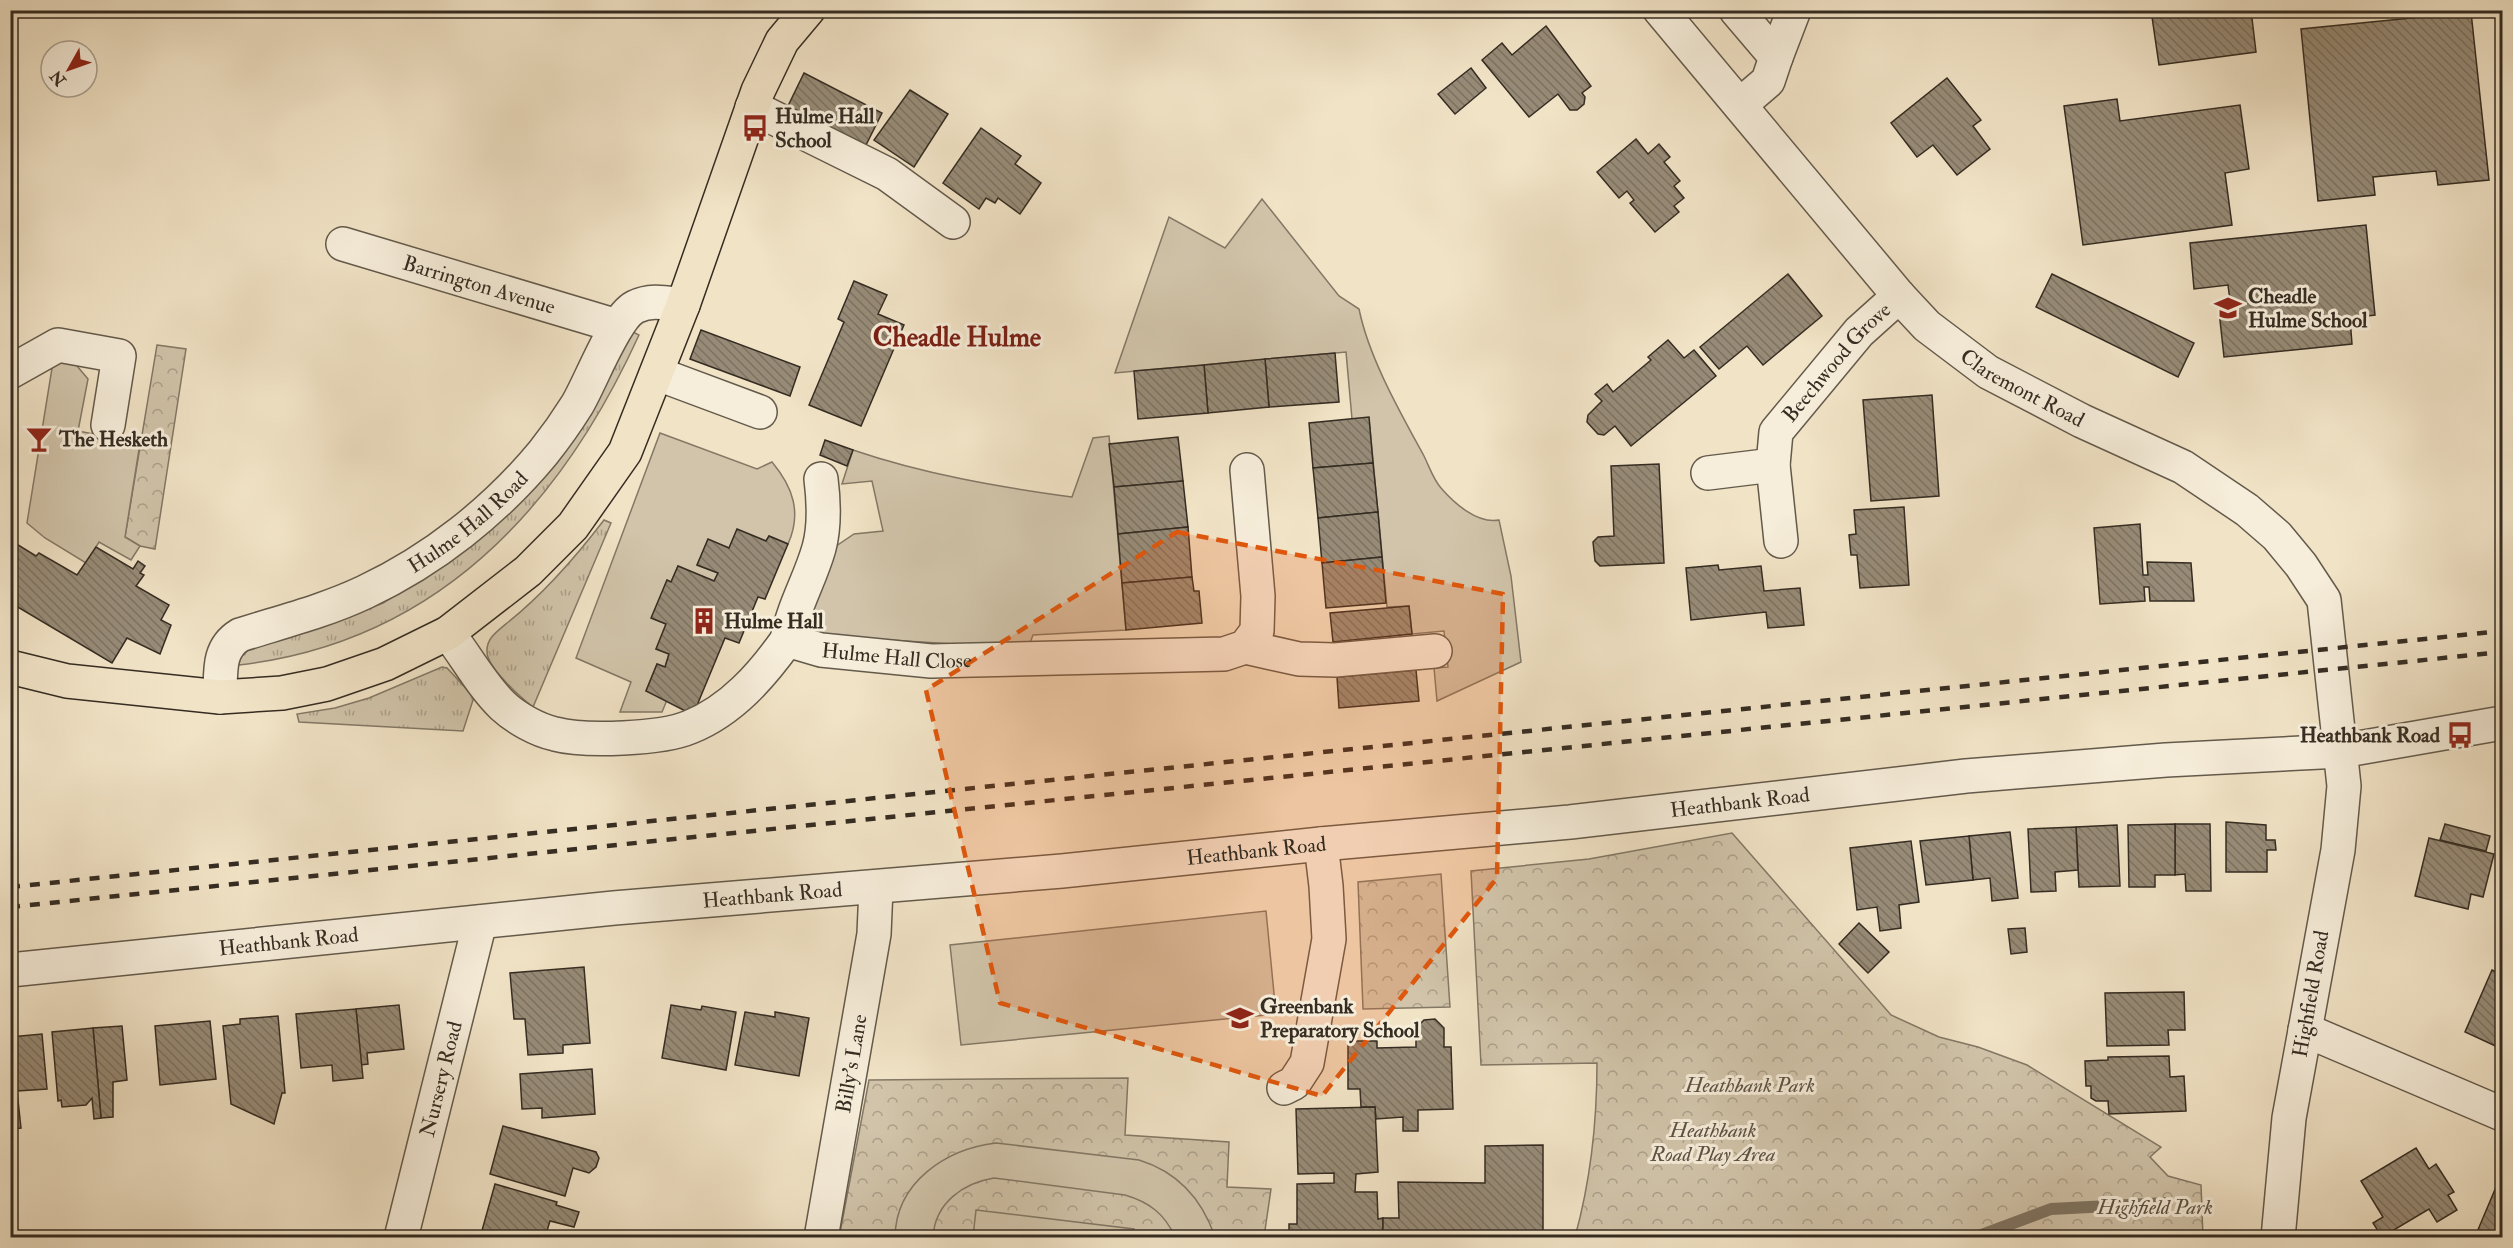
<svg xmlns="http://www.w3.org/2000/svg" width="2513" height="1248" viewBox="0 0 2513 1248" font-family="'IM FELL Double Pica',serif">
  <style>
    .grass { fill: url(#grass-tufts); stroke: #837866; stroke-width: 1.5 }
    .park { fill: url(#park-crowns); stroke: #837866; stroke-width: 1.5 }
    .garden { fill: #d1c4aa; stroke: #837866; stroke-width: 1.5 }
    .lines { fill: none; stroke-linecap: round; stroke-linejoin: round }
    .stream { stroke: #7f7563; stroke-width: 12 }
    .building { fill: url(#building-back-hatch); stroke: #352c22; stroke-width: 1.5 }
    .minor-casing { stroke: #645a4b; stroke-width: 36 }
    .major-casing { stroke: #352c22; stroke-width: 36 }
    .minor { stroke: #f6edda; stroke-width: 33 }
    .major { stroke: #f1e3c6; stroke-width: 33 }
    .rail { stroke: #352c22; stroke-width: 4.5; stroke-dasharray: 10 10; stroke-linecap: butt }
    .marked { fill: #df570d; fill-opacity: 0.2; stroke: #df570d; stroke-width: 4.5; stroke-dasharray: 12 8; stroke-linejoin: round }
    .labels { text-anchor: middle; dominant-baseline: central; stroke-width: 6; stroke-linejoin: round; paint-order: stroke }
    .poi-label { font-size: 21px; font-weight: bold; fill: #352c22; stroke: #f6edda; text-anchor: start }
    .street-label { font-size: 21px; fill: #352c22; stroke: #f6edda }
    .park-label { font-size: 21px; font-style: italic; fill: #5c5244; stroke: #f6edda }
    .district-label { font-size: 27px; font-weight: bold; fill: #7a1f14; stroke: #f6edda }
  </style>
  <defs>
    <pattern id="grass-tufts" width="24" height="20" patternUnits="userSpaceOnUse" patternTransform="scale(1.5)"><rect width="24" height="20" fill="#d1c4aa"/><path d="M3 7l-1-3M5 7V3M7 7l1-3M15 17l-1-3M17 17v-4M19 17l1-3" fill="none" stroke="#aa9f8a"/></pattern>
    <pattern id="park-crowns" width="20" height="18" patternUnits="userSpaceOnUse" patternTransform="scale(1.5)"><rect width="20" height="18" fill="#d1c4aa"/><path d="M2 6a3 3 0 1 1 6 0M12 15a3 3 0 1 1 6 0" fill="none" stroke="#aa9f8a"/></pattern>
    <pattern id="building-back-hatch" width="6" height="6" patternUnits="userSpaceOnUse" patternTransform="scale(1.5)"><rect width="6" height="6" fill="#978b77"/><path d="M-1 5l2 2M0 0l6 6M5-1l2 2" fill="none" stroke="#7c7261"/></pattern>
  </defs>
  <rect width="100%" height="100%" fill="#f1e3c6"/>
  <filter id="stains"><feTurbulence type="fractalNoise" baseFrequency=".00333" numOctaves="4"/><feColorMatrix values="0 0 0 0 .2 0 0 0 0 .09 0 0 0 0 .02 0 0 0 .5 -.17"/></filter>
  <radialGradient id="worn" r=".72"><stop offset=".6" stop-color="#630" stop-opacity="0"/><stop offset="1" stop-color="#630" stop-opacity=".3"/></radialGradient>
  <g class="grass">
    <path d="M633 332 639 335C560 508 437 642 239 665L240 658 250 648 349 616 383 603 444 566 471 546 499 520Z"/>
    <path d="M604 520 611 523 533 707C521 698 487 667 487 652 486 638 498 631 507 623 545 593 575 558 604 520Z"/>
    <path d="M442 667 447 668 474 697 463 731 299 722 297 714 335 708 369 698Z"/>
  </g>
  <g class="park">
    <path d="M157 345 186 349 155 549 140 546 125 537Z"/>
    <path d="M1732 833 1891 1015 1939 1037 1978 1047 2027 1065 2161 1147 2150 1157 2168 1176 2201 1185 2203 1237H1575C1591 1179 1597 1123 1597 1063L1481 1065 1471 871 1589 859Z"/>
    <path d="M1441 874 1450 1007 1363 1009 1358 882Z"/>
    <path d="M1128 1078 1125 1135 1229 1142 1227 1187 1271 1189 1264 1237 839 1238 869 1080Z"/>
  </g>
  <g class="garden">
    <path d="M1262 199 1339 296 1359 309C1369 358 1400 412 1424 456 1429 466 1433 479 1441 488 1454 503 1477 524 1499 520L1511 576 1521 662 1437 701 1434 668 1448 667 1444 631 1412 634 1409 606 1387 607 1369 418 1352 419 1346 352 1115 373 1169 217 1225 248Z"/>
    <path d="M72 360 88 379 78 431 140 443 125 537 140 546 131 560 99 542 86 563 45 538 27 523 53 362Z"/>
    <path d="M660 433 757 469 772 462C793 487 802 513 788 544L769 536 766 541 737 530 729 548 708 540 697 565 718 573 714 581 678 566 671 582 667 580 652 618 666 624 656 649 669 654 665 667 657 664 646 691 667 700 662 712H620L631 682 576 658Z"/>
    <path d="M1109 436 1126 630 1033 635 1030 643 970 645 825 636 809 620 826 553 854 534 883 531 872 481 842 484 853 450C923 474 999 487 1072 497L1093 438Z"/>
    <path d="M1266 911 1276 1014 961 1045 950 945Z"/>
    <path d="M996 1143 1139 1160C1178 1172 1202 1199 1215 1237H1175C1165 1214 1149 1202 1125 1195L994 1178C963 1183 935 1203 933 1237H895C896 1182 946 1149 996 1143Z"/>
    <path d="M976 1210 1134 1229 1133 1237H973Z"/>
  </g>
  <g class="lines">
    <path class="stream" d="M1973 1238 2051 1209 2167 1203"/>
  </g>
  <g class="building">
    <path d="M2151 10H2251L2256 52 2159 65Z"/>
    <path d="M2471 12 2489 180 2438 185 2436 171 2373 177 2375 195 2318 201 2301 29Z"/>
    <path d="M1546 26 1591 86 1582 93 1585 97 1584 104 1577 110H1570L1558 94 1529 117 1482 60 1502 43 1512 55Z"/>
    <path d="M1471 68 1486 88 1455 114 1438 94Z"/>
    <path d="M804 73 882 113 866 145 788 106Z"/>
    <path d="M1947 78 1981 120 1973 126 1990 149 1957 175 1933 145 1917 157 1891 123Z"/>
    <path d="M910 90 948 114 914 167 874 140Z"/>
    <path d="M2117 99 2120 121 2240 105 2249 169 2225 173 2232 225 2083 245 2064 106Z"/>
    <path d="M981 128 1021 156 1015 164 1041 183 1020 214 998 198 995 203 986 198 979 209 943 183Z"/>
    <path d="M1636 139 1648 154 1659 144 1670 157 1664 162 1680 181 1674 186 1684 198 1674 206 1679 212 1655 232 1630 203 1634 200 1627 191 1619 198 1597 172Z"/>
    <path d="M2366 225 2375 315 2350 318 2352 344 2224 357 2219 311 2231 309 2228 285 2194 289 2190 243Z"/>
    <path d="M1788 274 1822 316 1763 365 1747 346 1719 369 1700 347Z"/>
    <path d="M2052 274 2194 343 2178 377 2036 307Z"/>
    <path d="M854 281 887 295 878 314 904 325 861 426 809 405 844 322 838 319Z"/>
    <path d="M701 330 800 367 790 396 690 359Z"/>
    <path d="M1668 340 1684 358 1694 350 1716 376 1631 446 1615 426 1604 435 1598 434 1587 422 1588 415 1602 401 1595 394 1607 384 1613 392 1651 360 1648 357Z"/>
    <path d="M1335 353 1339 402 1269 407 1265 359Z"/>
    <path d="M1265 359 1269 407 1208 413 1204 365Z"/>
    <path d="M1204 365 1208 413 1138 419 1134 371Z"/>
    <path d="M1932 395 1939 496 1871 501 1863 400Z"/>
    <path d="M1369 417 1373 463 1313 468 1309 423Z"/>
    <path d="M1178 437 1183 481 1114 487 1109 444Z"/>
    <path d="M825 440 853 450 847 466 820 455Z"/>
    <path d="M1373 463 1378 512 1318 518 1313 468Z"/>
    <path d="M1659 464 1664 563 1600 566 1595 561 1593 542 1598 537 1614 536 1611 466Z"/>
    <path d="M1183 481 1188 527 1118 534 1114 487Z"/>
    <path d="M1904 507 1909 585 1860 588 1857 555H1851L1849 535 1856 534 1854 510Z"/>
    <path d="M1378 512 1382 557 1322 563 1318 518Z"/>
    <path d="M2140 524 2143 575H2148L2147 562 2191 563 2194 601H2150L2149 587H2144L2145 601 2100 604 2094 528Z"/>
    <path d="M1188 527 1192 577 1122 583 1118 534Z"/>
    <path d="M737 529 766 541 769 536 788 544 765 599 758 597 739 643 725 638 693 715 646 691 657 664 665 667 669 654 656 649 666 624 651 618 667 580 671 582 678 566 714 581 718 573 697 565 708 539 729 548Z"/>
    <path d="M10 540 36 556 39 553 77 575 96 547 133 569 138 561 145 566 140 573 144 575 136 586 169 605 161 620 171 625 160 654 127 638 112 663 11 603Z"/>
    <path d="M1382 557 1386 603 1326 608 1322 563Z"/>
    <path d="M1718 565 1719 570 1761 566 1764 591 1800 588 1804 625 1768 628 1766 612 1691 620 1686 568Z"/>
    <path d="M1192 577 1194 591H1199L1202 623 1126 630 1122 583Z"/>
    <path d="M1409 606 1412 634 1333 642 1330 613Z"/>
    <path d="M1416 670 1419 701 1339 708 1337 677Z"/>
    <path d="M2226 822 2266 825V840H2275L2276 850H2267V872H2226Z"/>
    <path d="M2175 824H2210L2211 891H2186L2185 874 2175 875Z"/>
    <path d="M2175 824V875H2155V887H2129L2128 825Z"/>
    <path d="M2445 824 2490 836 2486 851 2440 840Z"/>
    <path d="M2117 825 2120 886 2079 887 2076 827Z"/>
    <path d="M2076 827 2078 870 2055 872 2056 891 2031 892 2028 829Z"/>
    <path d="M2010 832 2018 898 1992 901 1990 878 1973 880 1969 836Z"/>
    <path d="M1969 836 1973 880 1926 885 1920 841Z"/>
    <path d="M2429 838 2494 854 2483 897 2471 894 2468 909 2415 896Z"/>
    <path d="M1911 841 1919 902 1899 905 1901 928 1880 931 1877 907 1857 910 1850 848Z"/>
    <path d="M1859 923 1889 952 1868 973 1839 944Z"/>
    <path d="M2025 928 2027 952 2011 954 2008 929Z"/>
    <path d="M584 967 590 1043 563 1045V1053L528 1055 525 1019H514L510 973Z"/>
    <path d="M2492 970 2502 975V1049L2465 1032Z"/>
    <path d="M2184 992 2185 1030H2168L2169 1045 2107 1046 2105 993Z"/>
    <path d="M399 1005 404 1049 367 1053 368 1064 361 1065 356 1009Z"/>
    <path d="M671 1005 701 1010 702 1006 736 1012 726 1070 662 1058Z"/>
    <path d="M356 1009 363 1078 333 1081 332 1065 301 1068 296 1014Z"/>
    <path d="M745 1012 775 1017V1012L809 1018 799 1076 735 1065Z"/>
    <path d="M278 1016 285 1093H282L274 1124 231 1104 223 1026 240 1024V1019Z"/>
    <path d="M1435 1019 1444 1028V1047H1451L1453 1109 1418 1110V1131H1403V1117L1376 1119 1375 1107H1361L1360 1089H1348V1041H1377V1048L1416 1047V1028L1424 1020Z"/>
    <path d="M210 1021 216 1079 160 1085 155 1026Z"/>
    <path d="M122 1026 127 1080 113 1082V1117L101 1118 93 1028Z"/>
    <path d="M93 1028 101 1118 94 1119 92 1098 86 1105 62 1107 61 1100 58 1101 52 1032Z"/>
    <path d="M42 1034 47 1089 17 1091 21 1128 12 1129 10 1037Z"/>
    <path d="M2169 1056 2170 1077 2184 1076 2186 1111 2109 1114 2108 1101H2096L2091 1098V1086H2086L2085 1061 2108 1060V1057Z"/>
    <path d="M592 1069 595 1114 542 1118V1108L522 1109 520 1074Z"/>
    <path d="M1375 1107 1378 1172 1356 1174 1355 1192H1377L1378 1219 1383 1218V1238H1289V1224H1297V1184L1334 1183V1173L1298 1174 1296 1109Z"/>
    <path d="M503 1126 596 1152 599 1158 596 1167 589 1173 573 1168 565 1196 490 1174Z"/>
    <path d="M1543 1145V1238H1383V1218H1399L1398 1182 1485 1183V1146Z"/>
    <path d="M2416 1148 2429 1169 2436 1164 2454 1192 2448 1195 2457 1210 2437 1222 2429 1209 2382 1237 2373 1223 2383 1217 2361 1181Z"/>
    <path d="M2499 1180 2502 1181V1238H2490L2477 1232Z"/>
    <path d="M495 1184 557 1202 556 1205 579 1212 574 1227 550 1221 546 1234 556 1238H493L481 1234Z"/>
  </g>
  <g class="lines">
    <defs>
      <g id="minor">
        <path id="s1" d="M1660 10 1899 296 1927 326 1988 372 2082 421 2183 467 2247 510 2277 536 2301 565 2324 600 2344 786 2338 850 2289 1118 2278 1238"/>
        <path d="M1736 10 1776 57 1768 81 1740 105"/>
        <path d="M1776 57 1794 10"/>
        <path d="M752 107 887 174 953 222"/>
        <path id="s2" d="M343 244 617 326"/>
        <path d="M10 372 58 345 119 356 108 425"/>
        <path d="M658 374 760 412"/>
        <path d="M1708 473 1773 465"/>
        <path id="s3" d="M1781 541 1773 465 1776 432 1859 332 1899 296"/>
        <path id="s4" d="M448 633C466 656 482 686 503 706 516 718 537 730 555 734 585 742 662 739 690 727 732 710 762 675 787 640L821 650 931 661 1224 654 1245 647 1257 631 1258 596 1247 470"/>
        <path d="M787 640C793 607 810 580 819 548 825 526 824 503 821 479"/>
        <path d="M1245 647 1299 659 1335 660 1435 651"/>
        <path id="s5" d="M220 697C221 673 217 649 240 635 281 622 325 611 365 592 433 560 495 511 543 453 555 438 567 421 577 405 591 382 614 318 635 307 651 299 666 303 683 305"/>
        <path id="s6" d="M10 970 614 908 1062 871 1321 844 1570 822 1966 776 2166 760 2341 751 2502 723"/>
        <path d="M2305 1030 2502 1114"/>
        <path d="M1284 1088 1294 1083 1307 1063 1329 939 1326 886 1321 844"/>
        <path id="s7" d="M401 1238 480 922"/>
        <path id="s8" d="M821 1238 874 934 876 888"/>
      </g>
      <path id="major" d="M10 667 67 681 220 697 282 693 327 684 385 664 448 633 528 571 573 526 625 452 683 305 758 91 782 41 808 10"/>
    </defs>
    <use href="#minor" class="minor-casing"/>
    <use href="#major" class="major-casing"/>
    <use href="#minor" class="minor"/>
    <use href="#major" class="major"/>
    <g class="rail">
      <path d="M10 887 2502 631"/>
      <path d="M10 907 2502 652"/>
    </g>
  </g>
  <path class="marked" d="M1177 532 1503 594 1497 878 1322 1096 1000 1003 926 690Z"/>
  <defs>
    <symbol id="bus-bare" viewBox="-9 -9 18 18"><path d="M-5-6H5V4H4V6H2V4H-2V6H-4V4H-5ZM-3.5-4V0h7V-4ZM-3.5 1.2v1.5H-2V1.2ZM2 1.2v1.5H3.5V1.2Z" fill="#8f2418" stroke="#f6edda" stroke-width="2.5" paint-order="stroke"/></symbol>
    <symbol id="school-bare" viewBox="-9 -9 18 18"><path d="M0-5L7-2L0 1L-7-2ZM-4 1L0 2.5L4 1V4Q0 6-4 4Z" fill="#8f2418" stroke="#f6edda" stroke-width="2.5" paint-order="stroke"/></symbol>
    <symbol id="bar-bare" viewBox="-9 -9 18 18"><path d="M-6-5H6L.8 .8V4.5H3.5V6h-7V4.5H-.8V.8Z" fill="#8f2418" stroke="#f6edda" stroke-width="2.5" paint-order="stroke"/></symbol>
    <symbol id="building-bare" viewBox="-9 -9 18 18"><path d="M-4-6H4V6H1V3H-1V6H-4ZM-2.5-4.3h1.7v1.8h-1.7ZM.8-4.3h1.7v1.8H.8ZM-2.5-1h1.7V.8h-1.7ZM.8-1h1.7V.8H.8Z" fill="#8f2418" stroke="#f6edda" stroke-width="2.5" paint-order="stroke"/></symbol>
  </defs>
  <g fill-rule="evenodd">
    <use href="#bus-bare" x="736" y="109" width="38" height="38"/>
    <use href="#school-bare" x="2209" y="289" width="38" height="38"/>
    <use href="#bar-bare" x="20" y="420" width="38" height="38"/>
    <use href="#building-bare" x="685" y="602" width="38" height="38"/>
    <use href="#bus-bare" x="2441" y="716" width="38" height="38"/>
    <use href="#school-bare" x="1221" y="999" width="38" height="38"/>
  </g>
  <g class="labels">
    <g class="poi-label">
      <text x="775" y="116">Hulme Hall<tspan x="775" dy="24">School</tspan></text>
      <text x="2248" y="296">Cheadle<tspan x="2248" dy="24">Hulme School</tspan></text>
      <text x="59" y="439">The Hesketh</text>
      <text x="724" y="621">Hulme Hall</text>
      <text x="2440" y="735" text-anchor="end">Heathbank Road</text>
      <text x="1260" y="1006">Greenbank<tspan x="1260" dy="24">Preparatory School</tspan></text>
    </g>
    <g class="street-label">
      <text stroke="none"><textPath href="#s2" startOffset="142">Barrington Avenue</textPath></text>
      <text stroke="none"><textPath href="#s3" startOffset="202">Beechwood Grove</textPath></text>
      <text stroke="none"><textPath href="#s1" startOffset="528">Claremont Road</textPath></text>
      <text stroke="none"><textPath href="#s5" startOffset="326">Hulme Hall Road</textPath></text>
      <text stroke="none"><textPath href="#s4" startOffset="531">Hulme Hall Close</textPath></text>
      <text stroke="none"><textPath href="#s6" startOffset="1738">Heathbank Road</textPath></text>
      <text stroke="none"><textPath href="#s6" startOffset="1252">Heathbank Road</textPath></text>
      <text stroke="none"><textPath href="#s6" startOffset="766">Heathbank Road</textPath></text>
      <text stroke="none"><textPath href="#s6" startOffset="280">Heathbank Road</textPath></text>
      <text transform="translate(2311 994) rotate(-80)">Highfield Road</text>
      <text stroke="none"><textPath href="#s8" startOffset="177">Billy's Lane</textPath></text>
      <text stroke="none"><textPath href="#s7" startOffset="164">Nursery Road</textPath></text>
    </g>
    <g class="park-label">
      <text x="1750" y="1085">Heathbank Park</text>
      <text x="1713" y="1130">Heathbank<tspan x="1713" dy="24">Road Play Area</tspan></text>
      <text x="2155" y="1207">Highfield Park</text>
    </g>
    <g class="district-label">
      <text x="957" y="337">Cheadle Hulme</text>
    </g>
  </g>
  <rect width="2513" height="1248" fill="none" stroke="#f1e3c6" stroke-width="36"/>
  <rect x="12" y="12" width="2489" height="1224" fill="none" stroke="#352c22" stroke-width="3"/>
  <rect x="18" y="18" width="2477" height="1212" fill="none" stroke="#352c22" stroke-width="1.5"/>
  <g transform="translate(69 69) rotate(230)"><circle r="28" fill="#f6edda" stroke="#a9a090" stroke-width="1.5"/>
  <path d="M0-4.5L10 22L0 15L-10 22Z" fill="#8f2418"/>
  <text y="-9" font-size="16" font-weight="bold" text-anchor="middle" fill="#352c22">N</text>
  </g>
  <rect width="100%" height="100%" filter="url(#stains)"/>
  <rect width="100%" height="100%" fill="url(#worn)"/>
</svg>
